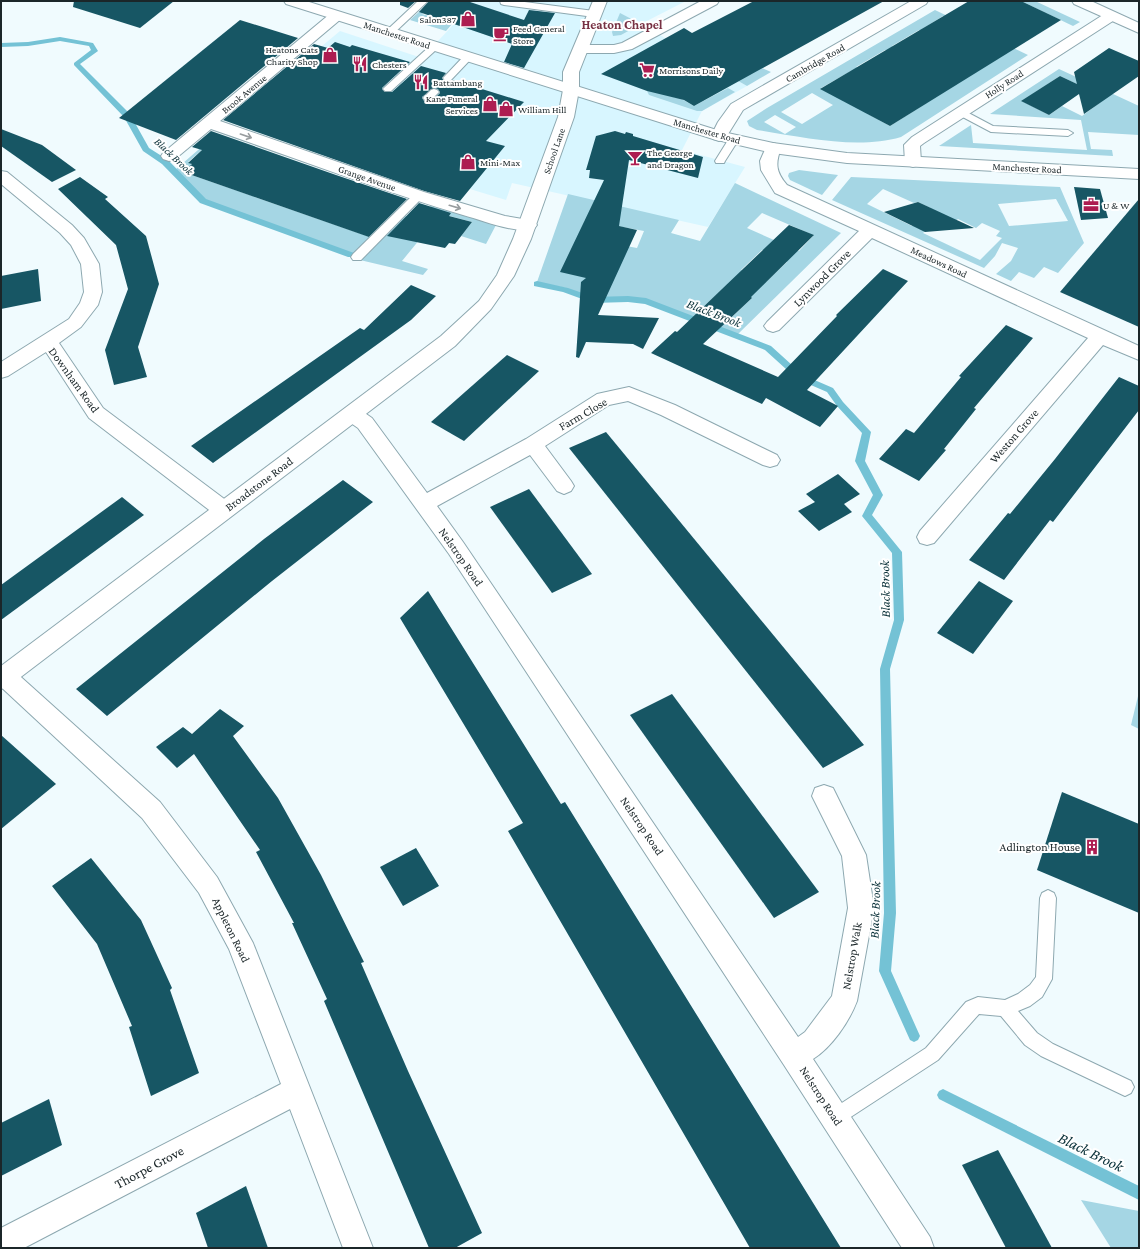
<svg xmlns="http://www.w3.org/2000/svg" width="1140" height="1249" viewBox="0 0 1140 1249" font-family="'Crimson Pro',serif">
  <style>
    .built { fill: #d8f6ff }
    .green { fill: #a5d6e4; fill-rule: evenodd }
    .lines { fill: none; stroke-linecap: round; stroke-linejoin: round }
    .stream { fill: #74c2d5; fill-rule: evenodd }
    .building { fill: #175664; fill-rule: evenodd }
    .lane-casing { stroke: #8da8b0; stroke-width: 2 }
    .street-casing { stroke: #8da8b0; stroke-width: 2 }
    .secondary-casing { stroke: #8da8b0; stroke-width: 2 }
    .primary-casing { stroke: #8da8b0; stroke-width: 2 }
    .highway-casing { stroke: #8da8b0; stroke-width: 2 }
    .lane { fill: #fff; fill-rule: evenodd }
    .street { fill: #fff; fill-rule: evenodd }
    .secondary { fill: #fff; fill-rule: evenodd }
    .primary { fill: #fff; fill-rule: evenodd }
    .highway { fill: #fff; fill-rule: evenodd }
    .oneway { stroke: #989d9f }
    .labels { text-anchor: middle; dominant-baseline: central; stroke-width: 4; stroke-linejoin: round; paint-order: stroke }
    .far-poi-label { font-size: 10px; fill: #1b2629; stroke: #fff; text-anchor: start }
    .far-street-label { font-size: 10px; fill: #1b2629; stroke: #fff }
    .far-water-label { font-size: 11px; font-style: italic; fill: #0b323a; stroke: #fff }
    .street-label { font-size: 12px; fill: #1b2629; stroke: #fff }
    .poi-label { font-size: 12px; fill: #1b2629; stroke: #fff; text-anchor: end }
    .far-district-label { font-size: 13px; font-weight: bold; fill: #773143; stroke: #fff }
    .water-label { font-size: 13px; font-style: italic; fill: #0b323a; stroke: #fff }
    .near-street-label { font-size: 14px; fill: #1b2629; stroke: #fff }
    .near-water-label { font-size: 16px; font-style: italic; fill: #0b323a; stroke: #fff }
  </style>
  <rect width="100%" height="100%" fill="#f0fbfe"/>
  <path class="built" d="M472 1H686L641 24 747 86 702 111 682 150 745 167 708 227 512 183 506 200 424 175 285 77 340 31 422 58 454 24Z"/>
  <g class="green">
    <path d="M431 1 436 2 422 14 447 21 455 1H472L446 31 410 20Z"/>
    <path d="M1021 1H1035L1080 22 1073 26Z"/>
    <path d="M935 10 1028 55 901 137C857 150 802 137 757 130L749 126 747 121 767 108ZM943 16 963 25 943 37 924 28ZM919 30 939 39 892 47V46ZM885 50 905 60 877 78 856 67ZM851 71 871 81 821 89V88ZM812 93 833 105 802 124 781 112ZM920 107 890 126 868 114ZM775 115 796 127 785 134 764 122Z"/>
    <path d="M620 13 641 24 621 35 613 36 612 32Z"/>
    <path d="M696 57 762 68 771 72 747 86Z"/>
    <path d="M1059 69 1139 106V135L1088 132 1091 149 1112 150 1113 156 939 146 971 125 973 143 1087 150 1081 120 990 114ZM1060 76 1089 90 1102 101 1082 116 1062 106 1049 115 1022 101Z"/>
    <path d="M654 87 663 94 677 98 678 97 694 106 728 88 735 92 702 111H697L649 95 647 91Z"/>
    <path d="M213 137 209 144 188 162 192 164 183 172 370 237 354 254 204 200 175 170Z"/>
    <path d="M799 170 838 175 822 195 790 180 788 176 789 173Z"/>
    <path d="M851 177 1060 187 1084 243 1058 273 1044 267 1034 278 1019 272 1011 281 996 274 1011 261 1018 248 1002 243 995 256 984 268 832 200ZM883 189 914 203 918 202 930 208 912 226 867 204ZM1056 199 1068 221 1009 226 998 204ZM940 217 953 223 958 219 976 228 982 223 1000 231 996 236 1002 238 980 260 923 233Z"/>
    <path d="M735 183 841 233 737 335 647 300 628 298 594 299 566 288 537 282 568 194 679 220 671 233 700 241ZM762 213 813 235V236L799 251 747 228ZM585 220 644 231 637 248 578 237ZM762 250 787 262 766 282 741 270ZM727 285 752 298 730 319 704 306Z"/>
    <path d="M431 206 496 225 486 244 461 236 472 222 446 215 449 243 446 247 420 239 402 261 428 269 423 275 360 260 405 216 417 220Z"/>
    <path d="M1139 692V729L1131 725Z"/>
    <path d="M1081 1200 1139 1211V1248H1111Z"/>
  </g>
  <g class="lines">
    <g class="stream">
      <path d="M60 37 93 43 98 51 80 64 130 114 149 148 168 160 206 199 354 253V257H348L200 203 162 164 143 151 124 117 74 65V63L91 50 89 46 60 41 28 46 1 47V43L28 42Z"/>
      <path d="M537 281 568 288 594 297 628 296 646 298 771 346 803 375 833 388 843 402 871 432 865 461 883 495 872 515 902 552 904 620 890 669 896 913 891 971 920 1036 918 1040 914 1042 910 1040 879 971 884 913 880 669 894 620 892 553 862 516 873 495 855 461 862 433 837 406 827 392 797 379 765 350 645 304 628 302 593 303 563 292 534 286V282Z"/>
      <path d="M943 1089 1139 1186V1200L939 1099 937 1095 939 1091Z"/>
    </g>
  </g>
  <g class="building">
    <path d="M74 1H174L140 28 73 7Z"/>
    <path d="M400 1H416L408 8 400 5Z"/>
    <path d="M429 1H467L524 20 529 10 555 13 524 68 504 62 512 44 419 12Z"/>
    <path d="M754 1H884L694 106 684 100 647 91 601 74 684 28 692 33Z"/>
    <path d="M969 1H1021L1061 20 890 126 820 89Z"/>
    <path d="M240 20 298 38 176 140 119 118Z"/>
    <path d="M335 42 350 47 352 45 410 62 382 88 385 92H392L421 66 446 73 442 78 445 82 453 80 524 102 486 141 505 146 460 201 424 191 223 120 314 44 328 48ZM434 88 438 89 440 93 432 101H424L422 97Z"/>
    <path d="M1109 48 1139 61V76L1084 114 1079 94 1049 115 1021 101 1060 76 1077 84 1074 72Z"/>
    <path d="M1 129 42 145 76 170 52 182 1 146Z"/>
    <path d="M211 131 336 175 407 199 369 237 183 172 192 164 188 163 202 150 192 147Z"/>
    <path d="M615 131 625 134 626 132 633 134V136L703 157 698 178 629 160 619 226 637 230 598 315 659 318 643 349 633 344 586 342 579 358 576 357 581 282 586 278 560 272 604 180 589 178 590 170H586L596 136Z"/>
    <path d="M80 177 108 197 105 199 146 236 159 284 138 347 147 377 114 385 105 350 128 289 116 245 58 189Z"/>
    <path d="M1074 187 1100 189 1108 218 1081 220Z"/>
    <path d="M1139 199V327L1060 292Z"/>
    <path d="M918 202 974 228 925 232 884 212Z"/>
    <path d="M419 203 451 213 449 216 472 222 455 244 449 243 445 248 387 236Z"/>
    <path d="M789 225 814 235 751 297 752 298 703 344 778 377 837 316 836 315 883 269 908 281 807 390 838 406 820 427 766 398 762 404 651 353 675 331 677 332Z"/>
    <path d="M38 269 41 301 1 309V276Z"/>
    <path d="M411 285 436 296 411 320 213 463 191 446 360 328 364 330Z"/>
    <path d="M1006 325 1033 338 974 408 976 409 944 449 946 450 919 481 879 459 906 429 914 433 961 377 959 376Z"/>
    <path d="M507 355 539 371 464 441 431 422Z"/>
    <path d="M1119 377 1139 386V410L1053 522 1050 520 1004 580 969 560 1008 513 1010 514 1055 459Z"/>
    <path d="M606 432 658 495 864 745 823 768 569 448Z"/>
    <path d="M838 474 860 494 844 504 852 512 819 531 798 511 815 502 806 494Z"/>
    <path d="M343 480 373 502 272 581 107 716 76 689 264 539Z"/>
    <path d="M529 489 592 574 552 593 490 507Z"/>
    <path d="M122 497 144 515 1 620V585Z"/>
    <path d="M979 581 1013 601 973 654 937 633Z"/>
    <path d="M428 591 561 804 565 802 841 1248H750L508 831 523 823 400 618Z"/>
    <path d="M672 694 819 892 774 918 630 715Z"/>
    <path d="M220 709 244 726 233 736 278 798 321 875 364 962 361 963 408 1071 482 1233 455 1248H429L324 1001 327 999 292 923H294L256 852 260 850 194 754 177 768 156 747 183 727 192 734Z"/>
    <path d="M1 735 56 784 1 829Z"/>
    <path d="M1062 792 1139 824V913L1037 870Z"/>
    <path d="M416 848 439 886 403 906 380 867Z"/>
    <path d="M91 858 141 920 172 988 170 990 199 1073 151 1096 129 1027 132 1026 97 944 52 886Z"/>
    <path d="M49 1099 62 1145 1 1176V1123Z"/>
    <path d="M998 1150 1034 1215 1052 1248H1006L962 1165Z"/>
    <path d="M246 1186 268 1248H208L196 1213Z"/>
  </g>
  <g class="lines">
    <defs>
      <g id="lane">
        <path d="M418 1H428L392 35H386V31Z"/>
        <path d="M500 1H517L594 11 599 14 594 17 504 5 501 4Z"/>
        <path d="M434 44 439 47 437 49 391 91H385L383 89 385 87 431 45Z"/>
        <path d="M467 55 470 56V60L451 80H445L443 78 445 76 464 56Z"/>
        <path d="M434 89 437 90 439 92 431 100H425L423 98 431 90Z"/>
        <path d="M961 109 993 126 1068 130 1073 133 1068 136 991 132 957 114 956 112Z"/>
        <path d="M734 136 739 139 725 161 724 163H716L715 161 730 137Z"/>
        <path d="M418 193 423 196 422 198 361 260H353L351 257 353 254 414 194Z"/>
        <path d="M1048 890 1054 893 1056 898 1052 979 1042 997 1030 1006 1018 1011 1037 1033 1053 1044 1131 1081 1134 1087 1131 1093 1125 1096 1041 1056 1025 1045 1001 1016 979 1014 938 1060 840 1124 834 1127 828 1124 825 1118 828 1112 926 1048 966 1002 978 997 1005 1000 1018 994 1030 985 1036 977 1040 898 1042 893Z"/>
      </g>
      <g id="street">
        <path d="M701 1H719L717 4 632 49 614 53H581L576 52 574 49 576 46 581 45H614L622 43Z"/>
        <path d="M911 1H928L926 4 743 110 725 139 719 141 713 139 711 136 718 122 731 104Z"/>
        <path d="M336 12 341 13 343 16 341 19 220 121 424 192 505 216 534 221 537 225 534 229C515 234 482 220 463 215 378 190 295 158 211 129L175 159 169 161 163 159 161 156 163 153 331 13Z"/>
        <path d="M1111 12 1116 13 1118 16 1116 19 924 143 920 146 921 162 919 165 913 167 907 165 905 162 904 145 912 137 1106 13Z"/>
        <path d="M773 143 779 145 781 148C775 164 776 172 787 185L1139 346V360L1103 345 934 543 927 545 920 543 917 537 920 531 1088 338 872 238 779 330 773 332 767 330 764 326 767 322 859 231 775 193 761 170 760 161 767 145Z"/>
        <path d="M1 171 7 172 72 225 84 238 99 264 102 292 98 305 81 327 59 343 103 408 231 504 234 510 231 516 224 518 217 516 89 418 46 352 8 376 1 378V362L69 319 80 303 84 292 81 264 71 245 60 233 1 184Z"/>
        <path d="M629 387 675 405 777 455 780 460 777 465 770 467 763 465 661 415 628 401 609 405 545 446 571 481 574 486 571 491 564 494 557 491 530 455 437 506 463 542 798 1037 805 1032 832 996 848 908 842 856 812 796 815 788 824 785 833 788 866 855 874 908 857 1001C849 1022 832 1047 813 1059L930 1237 934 1248H902L784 1065 449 554 358 428 345 419 342 414 345 409 352 407 359 409 372 418 427 493 526 439 597 394Z"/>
        <path d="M4 666 12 669 160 802 217 877 253 943 373 1248H343L290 1109 24 1248H1V1228L281 1084 229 949 199 893 142 818 1 687V668Z"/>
      </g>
      <path id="secondary" d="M593 1H607L579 72V90L574 117 531 239 514 276 491 309 455 346 9 686 1 689V666L441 336 479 301 497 275 513 239 558 117 563 90V72Z"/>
      <path id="primary" d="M284 1H306L723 132 773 143 847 153 1139 169V179L847 163 773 153 713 139 286 4Z"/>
      <path id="highway" d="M1072 1H1091L1139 23V33L1074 4Z"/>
    </defs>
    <use href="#lane" class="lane-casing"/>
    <use href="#street" class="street-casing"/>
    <use href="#secondary" class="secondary-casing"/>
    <use href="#primary" class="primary-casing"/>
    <use href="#highway" class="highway-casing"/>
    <use href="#lane" class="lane"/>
    <use href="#street" class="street"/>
    <use href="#secondary" class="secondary"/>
    <use href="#primary" class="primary"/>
    <use href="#highway" class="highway"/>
  </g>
  <defs><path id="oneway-shaft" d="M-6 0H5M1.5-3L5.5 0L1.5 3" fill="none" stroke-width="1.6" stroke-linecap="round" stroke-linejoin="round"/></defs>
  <g class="oneway">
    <use href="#oneway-shaft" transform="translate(246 136) rotate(19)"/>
    <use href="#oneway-shaft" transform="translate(455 207) rotate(16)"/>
  </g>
  <defs>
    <symbol id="shop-bare" viewBox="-9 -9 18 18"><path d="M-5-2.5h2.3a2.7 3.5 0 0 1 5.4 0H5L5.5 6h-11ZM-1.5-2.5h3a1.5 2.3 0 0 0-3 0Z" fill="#ad1d51" stroke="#fff" stroke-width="2.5" paint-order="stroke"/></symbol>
    <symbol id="cafe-bare" viewBox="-9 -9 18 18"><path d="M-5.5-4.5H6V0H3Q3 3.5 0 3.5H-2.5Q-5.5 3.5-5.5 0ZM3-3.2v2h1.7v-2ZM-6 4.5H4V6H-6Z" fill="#ad1d51" stroke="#fff" stroke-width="2.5" paint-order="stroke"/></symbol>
    <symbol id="restaurant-bare" viewBox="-9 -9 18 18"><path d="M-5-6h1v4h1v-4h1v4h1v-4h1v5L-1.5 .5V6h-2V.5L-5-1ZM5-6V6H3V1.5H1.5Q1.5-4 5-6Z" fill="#ad1d51" stroke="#fff" stroke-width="2.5" paint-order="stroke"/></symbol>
    <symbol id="supermarket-bare" viewBox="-9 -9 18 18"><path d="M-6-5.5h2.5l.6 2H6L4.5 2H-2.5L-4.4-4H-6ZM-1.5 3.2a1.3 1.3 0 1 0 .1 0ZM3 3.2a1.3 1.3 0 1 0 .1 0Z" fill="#ad1d51" stroke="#fff" stroke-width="2.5" paint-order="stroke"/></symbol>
    <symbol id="bar-bare" viewBox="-9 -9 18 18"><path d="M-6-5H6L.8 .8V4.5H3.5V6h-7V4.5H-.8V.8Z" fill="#ad1d51" stroke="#fff" stroke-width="2.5" paint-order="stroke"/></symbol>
    <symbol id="office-bare" viewBox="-9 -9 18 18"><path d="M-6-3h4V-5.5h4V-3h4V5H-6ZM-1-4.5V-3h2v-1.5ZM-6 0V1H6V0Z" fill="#ad1d51" stroke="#fff" stroke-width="2.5" paint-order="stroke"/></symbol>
    <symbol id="building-bare" viewBox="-9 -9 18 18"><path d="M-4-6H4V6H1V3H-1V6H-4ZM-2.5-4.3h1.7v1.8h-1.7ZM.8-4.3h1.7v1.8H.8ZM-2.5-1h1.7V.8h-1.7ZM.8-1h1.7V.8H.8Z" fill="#ad1d51" stroke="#fff" stroke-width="2.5" paint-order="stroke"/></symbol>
  </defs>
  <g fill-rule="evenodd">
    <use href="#shop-bare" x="457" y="8" width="22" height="22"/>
    <use href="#cafe-bare" x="490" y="23" width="22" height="22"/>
    <use href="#shop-bare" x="319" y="44" width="22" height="22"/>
    <use href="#restaurant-bare" x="349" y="53" width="22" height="22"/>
    <use href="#supermarket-bare" x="636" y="59" width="22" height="22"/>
    <use href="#restaurant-bare" x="410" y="71" width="22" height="22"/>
    <use href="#shop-bare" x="479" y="93" width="22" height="22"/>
    <use href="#shop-bare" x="495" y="98" width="22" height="22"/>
    <use href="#bar-bare" x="624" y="147" width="22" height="22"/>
    <use href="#shop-bare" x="457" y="151" width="22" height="22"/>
    <use href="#office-bare" x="1080" y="194" width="22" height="22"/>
    <use href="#building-bare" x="1081" y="836" width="22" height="22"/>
  </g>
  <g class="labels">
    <g class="far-poi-label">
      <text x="456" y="19" text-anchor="end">Salon387</text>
      <text x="513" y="28">Feed General<tspan x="513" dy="12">Store</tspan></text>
      <text x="318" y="49" text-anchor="end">Heatons Cats<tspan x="318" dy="12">Charity Shop</tspan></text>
      <text x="372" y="64">Chesters</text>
      <text x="659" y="70">Morrisons Daily</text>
      <text x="433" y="82">Battambang</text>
      <text x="478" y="98" text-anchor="end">Kane Funeral<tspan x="478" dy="12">Services</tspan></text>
      <text x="518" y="109">William Hill</text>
      <text x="647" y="152">The George<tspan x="647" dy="12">and Dragon</tspan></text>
      <text x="480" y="162">Mini-Max</text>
      <text x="1103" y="205">U &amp; W</text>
    </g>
    <g class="far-street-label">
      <text transform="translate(397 35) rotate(18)">Manchester Road</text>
      <text transform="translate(815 63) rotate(-30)">Cambridge Road</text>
      <text transform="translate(1004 84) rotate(-33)">Holly Road</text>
      <text transform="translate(244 94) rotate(-40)">Brook Avenue</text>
      <text transform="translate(707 131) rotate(16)">Manchester Road</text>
      <text transform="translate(554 151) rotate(-71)">School Lane</text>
      <text transform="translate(1027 168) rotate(3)">Manchester Road</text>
      <text transform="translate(367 178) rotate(19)">Grange Avenue</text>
      <text transform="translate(939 262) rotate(25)">Meadows Road</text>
    </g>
    <g class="far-water-label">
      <text transform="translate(174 156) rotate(43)">Black Brook</text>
    </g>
    <g class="street-label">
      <text transform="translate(822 278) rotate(-45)">Lynwood Grove</text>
      <text transform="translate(74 380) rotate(54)">Downham Road</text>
      <text transform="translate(583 414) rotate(-30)">Farm Close</text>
      <text transform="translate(1014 436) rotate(-49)">Weston Grove</text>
      <text transform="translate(259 484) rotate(-37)">Broadstone Road</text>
      <text transform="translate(461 557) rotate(55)">Nelstrop Road</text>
      <text transform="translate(642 826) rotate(56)">Nelstrop Road</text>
      <text transform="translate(231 930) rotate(64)">Appleton Road</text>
      <text transform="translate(852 956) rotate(-80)">Nelstrop Walk</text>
      <text transform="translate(821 1096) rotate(57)">Nelstrop Road</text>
    </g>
    <g class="poi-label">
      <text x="1080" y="847">Adlington House</text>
    </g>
    <g class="far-district-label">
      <text x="622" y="24">Heaton Chapel</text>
    </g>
    <g class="water-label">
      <text transform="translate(714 313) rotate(21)">Black Brook</text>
      <text transform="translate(885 589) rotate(-91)">Black Brook</text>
      <text transform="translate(875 910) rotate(-88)">Black Brook</text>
    </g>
    <g class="near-street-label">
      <text transform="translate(149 1167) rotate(-28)">Thorpe Grove</text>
    </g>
    <g class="near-water-label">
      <text transform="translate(1091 1152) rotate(26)">Black Brook</text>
    </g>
  </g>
  <rect width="1140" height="1249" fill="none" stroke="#1b2629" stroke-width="4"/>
</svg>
